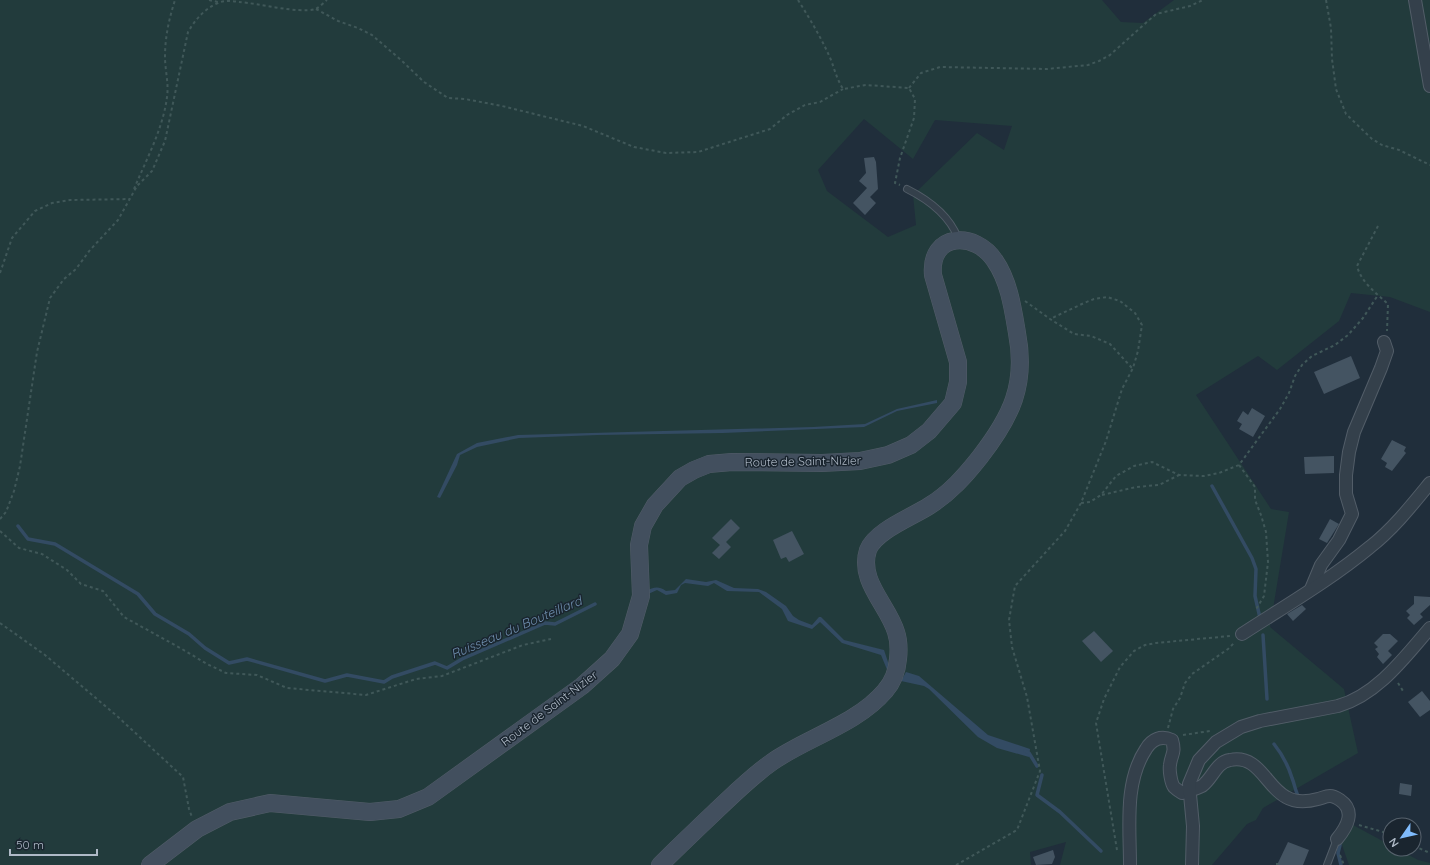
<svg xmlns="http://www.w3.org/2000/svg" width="1430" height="865" viewBox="0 0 1430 865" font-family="Quicksand,sans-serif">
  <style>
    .green { fill: #223b3c; fill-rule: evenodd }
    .water { fill: #334b63 }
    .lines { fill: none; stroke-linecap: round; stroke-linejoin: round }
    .stream { stroke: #334b63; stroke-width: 3.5 }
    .building { fill: #445462 }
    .service-casing { stroke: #525d68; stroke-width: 8 }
    .minor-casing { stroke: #525d68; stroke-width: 14 }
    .secondary-casing { stroke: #525d68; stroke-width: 18 }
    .path { stroke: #405859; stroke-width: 2; stroke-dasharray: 3 3; stroke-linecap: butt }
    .service { stroke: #34404b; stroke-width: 6 }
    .minor { stroke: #34404b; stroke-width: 12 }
    .secondary { stroke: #424f5e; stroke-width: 17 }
    .labels { text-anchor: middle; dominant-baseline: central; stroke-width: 3; stroke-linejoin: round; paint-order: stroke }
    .street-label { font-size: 12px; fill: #afbac7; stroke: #1a252f }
    .water-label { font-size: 13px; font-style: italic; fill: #6e8eac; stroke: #1a252f }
  </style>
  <rect width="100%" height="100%" fill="#202e3b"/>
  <g class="green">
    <path d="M0 0H1102L1121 22 1143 23 1174 0H1430V312L1390 297 1351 293 1339 321 1277 370 1258 356 1196 395 1271 509 1289 512 1270 627 1344 689 1358 753 1263 808 1256 820 1247 824 1212 865H1060L1066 842 1030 852 1031 865H0ZM864 119 913 159 935 120 1012 126 1004 150 977 133 913 195 916 225 888 237 827 191 818 170Z"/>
    <path d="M1353 825 1390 845V849H1398L1418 860 1430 863V865H1349L1341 842Z"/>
  </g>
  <g class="water">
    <path d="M937 400V403L897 411 864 427 723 433 598 435 519 438 477 447 460 455 457 465 440 498 437 497 457 454 477 443 518 435 813 427 865 424 897 409Z"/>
    <path d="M686 579 706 582 716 580 734 588 758 589 766 592 786 606 793 616 799 620 812 625 819 617H821L844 640 884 650 891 671 888 672 881 655 842 643 820 622 812 629 788 621 782 609 759 592 727 591 714 583 708 586 685 583 681 585 677 593 666 595 657 590 646 595 645 591C654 588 657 585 666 591L675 590Z"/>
    <path d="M906 672 919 676 988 735 1030 749 1029 757 997 748 978 737 929 689 924 686 901 681Z"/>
  </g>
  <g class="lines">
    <g class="stream">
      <path d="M1212 486 1252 558 1256 569 1255 596 1260 618"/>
      <path d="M18 526 28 539 55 544 138 594 155 614 189 634 205 648 229 663 247 659 325 681 347 675 384 682 392 677 435 663 447 668 462 659 545 623 555 624 595 604"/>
      <path d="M1263 635 1267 699"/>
      <path d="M1274 744C1282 754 1288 765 1292 778 1295 785 1295 792 1300 799"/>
      <path d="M1025 751 1029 753 1037 766"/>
      <path d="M1042 775 1037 795 1060 812 1101 851"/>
      <path d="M1340 845 1338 853 1341 865"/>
    </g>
  </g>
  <g class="building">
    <path d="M874 157 876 162 878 189 870 197 876 203 865 215 853 203 867 188 859 181 866 173 864 158Z"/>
    <path d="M1351 356 1360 378 1324 394 1314 372Z"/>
    <path d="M1252 408 1265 416 1253 437 1239 429 1242 424 1237 421 1243 411 1248 415Z"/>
    <path d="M1392 440 1406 447 1404 451 1406 453 1392 471 1385 467 1387 463 1381 459Z"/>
    <path d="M1334 456V473L1305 474 1304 457Z"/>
    <path d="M731 519 740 528 726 542 731 547 719 559 712 553 720 545 712 538Z"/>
    <path d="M1330 519 1339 524 1327 543 1319 539Z"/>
    <path d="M792 531 804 554 789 562 786 557 781 559 773 540Z"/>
    <path d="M1414 596 1430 597V605L1420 614 1423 617 1414 625 1407 618 1410 615 1406 611 1414 604Z"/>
    <path d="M1302 605 1306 609 1293 621 1287 614Z"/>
    <path d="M1094 631 1113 651 1101 662 1082 641Z"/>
    <path d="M1383 634H1390L1398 641 1388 651 1392 655 1383 664 1377 657 1379 654 1375 649 1378 647 1374 643Z"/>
    <path d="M1422 691 1430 701V710L1420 717 1408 702Z"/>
    <path d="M1400 783 1412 785 1411 796 1399 794Z"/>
    <path d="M1288 842 1309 850 1303 865H1277Z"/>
    <path d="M1053 850 1055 857 1052 864 1036 865 1033 857Z"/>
  </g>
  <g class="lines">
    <defs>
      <g id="service">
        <path d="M907 189C929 200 949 215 958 238"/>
        <path d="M1327 865 1337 839"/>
      </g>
      <g id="minor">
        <path d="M1415 0 1430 86"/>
        <path d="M1311 589 1321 565 1339 540 1352 514 1346 494V475L1349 452 1354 432 1381 368 1387 351 1384 342"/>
        <path d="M1242 634C1285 606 1330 580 1370 547 1393 529 1412 505 1430 483"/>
        <path d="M1130 865C1130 827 1124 782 1146 749 1152 739 1161 735 1172 740 1176 754 1171 754 1170 765 1169 770 1171 783 1174 787 1176 789 1179 791 1182 793 1188 791 1196 789 1202 786 1213 778 1216 762 1230 760 1259 754 1266 787 1286 797 1296 803 1307 802 1318 799 1322 798 1326 796 1330 796 1334 796 1337 798 1340 800 1356 811 1347 827 1337 839"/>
        <path d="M1192 865 1193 826 1189 784 1199 760 1216 742 1241 727 1260 721 1338 706C1377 695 1405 657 1430 628"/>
      </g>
      <path id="secondary" d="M150 865 197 829 230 812 270 803 370 812 399 809 428 797 582 686 612 659 630 634 641 596 639 545 643 526 655 505 680 478 694 470 709 464 732 462 822 463 860 461 888 455 911 445 929 431 953 403 958 382V362L933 275C929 232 976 231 995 261 1009 281 1013 309 1017 333 1027 385 1011 417 980 457 965 476 950 493 929 506 912 517 875 531 868 550 858 581 888 605 896 632 899 641 899 650 898 659 897 671 893 682 885 691 857 724 806 738 772 762 752 776 735 793 718 809 698 828 679 846 660 865"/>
    </defs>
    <use href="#service" class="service-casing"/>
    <use href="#minor" class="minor-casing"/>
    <use href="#secondary" class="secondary-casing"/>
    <g class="path">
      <path d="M209 0 218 2"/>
      <path d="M798 0C810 19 822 39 831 60 835 71 837 79 843 89L866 85 909 88 915 99 914 118 900 158 895 183 900 185"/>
      <path d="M1326 0 1331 28 1332 59 1336 89 1346 114 1372 139 1382 145 1399 150 1430 165"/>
      <path d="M316 9 338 21 358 28 372 35 401 60 424 82 448 98 465 99 502 106 583 126 634 147 666 153 698 152 770 129 787 115 805 105 820 102 843 89"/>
      <path d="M909 88 921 73 940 67 1047 69 1088 65 1099 61 1110 55 1156 14 1190 6 1203 0"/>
      <path d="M134 189C146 160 163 129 167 97 169 84 165 70 165 57 165 37 169 19 175 0"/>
      <path d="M1378 226 1357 266C1361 282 1376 293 1388 304L1387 331"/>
      <path d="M0 273 12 238 35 211 52 203 70 200 130 199"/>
      <path d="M1025 301 1050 319 1074 334 1091 336 1110 344 1132 368"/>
      <path d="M1239 465 1255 487V500L1261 515 1266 532 1268 562 1264 596 1255 611"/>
      <path d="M1102 495 1136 487 1159 485 1179 475"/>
      <path d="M1081 503 1090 502 1101 495 1116 476 1134 466 1152 462 1179 475 1204 476 1219 473 1239 465 1280 409 1289 393 1295 376 1302 365 1312 356 1335 345 1348 335 1363 318 1378 295"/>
      <path d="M0 519 6 512 14 491 20 466 37 352 50 298 64 279 76 269 90 250 118 220 137 186 152 171 165 141 188 32C195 20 204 9 218 3 224 0 232 1 239 2 256 3 300 14 315 9 319 8 323 3 327 0"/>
      <path d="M0 531 19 548 42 554 67 570 81 584 103 591 124 617 182 649 207 664 226 673 257 675 287 688 366 695 416 679 442 676 523 645 551 639"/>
      <path d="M0 623 45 655 117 716 183 777 189 809 192 817"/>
      <path d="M1398 683 1403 691"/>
      <path d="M1168 728 1173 709 1180 698 1185 683 1192 674 1228 649 1235 642"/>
      <path d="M1183 735 1210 731"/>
      <path d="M1359 825 1390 834"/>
      <path d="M1414 846 1430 853"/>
      <path d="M1117 850 1096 723 1104 699 1120 667 1134 651 1145 645 1156 643 1230 636"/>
      <path d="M1340 855 1344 865"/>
      <path d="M956 865 1017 830 1040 771 1027 697 1012 647 1009 620 1015 586 1065 531 1081 503 1106 441 1122 389 1133 368 1138 351 1142 325 1135 313 1120 301 1107 297 1094 299 1084 303 1050 319"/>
      <path d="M1277 865V863"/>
    </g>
    <use href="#service" class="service"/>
    <use href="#minor" class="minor"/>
    <use href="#secondary" class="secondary"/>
  </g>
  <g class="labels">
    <g class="street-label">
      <text transform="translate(803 461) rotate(-1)">Route de Saint-Nizier</text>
      <text transform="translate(549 708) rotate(-37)">Route de Saint-Nizier</text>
    </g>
    <g class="water-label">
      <text transform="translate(516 627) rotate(-23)">Ruisseau du Bouteillard</text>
    </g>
  </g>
  <g transform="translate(1402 837) rotate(236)"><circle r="19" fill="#1a252f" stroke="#56616c"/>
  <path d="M0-3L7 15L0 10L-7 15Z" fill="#7fbbfc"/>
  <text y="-6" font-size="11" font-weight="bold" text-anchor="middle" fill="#afbac7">N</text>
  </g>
  <path d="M10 849v6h87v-6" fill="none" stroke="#afbac7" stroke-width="2"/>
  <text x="16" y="849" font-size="12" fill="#afbac7" stroke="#1a252f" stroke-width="3" paint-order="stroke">50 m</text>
</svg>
